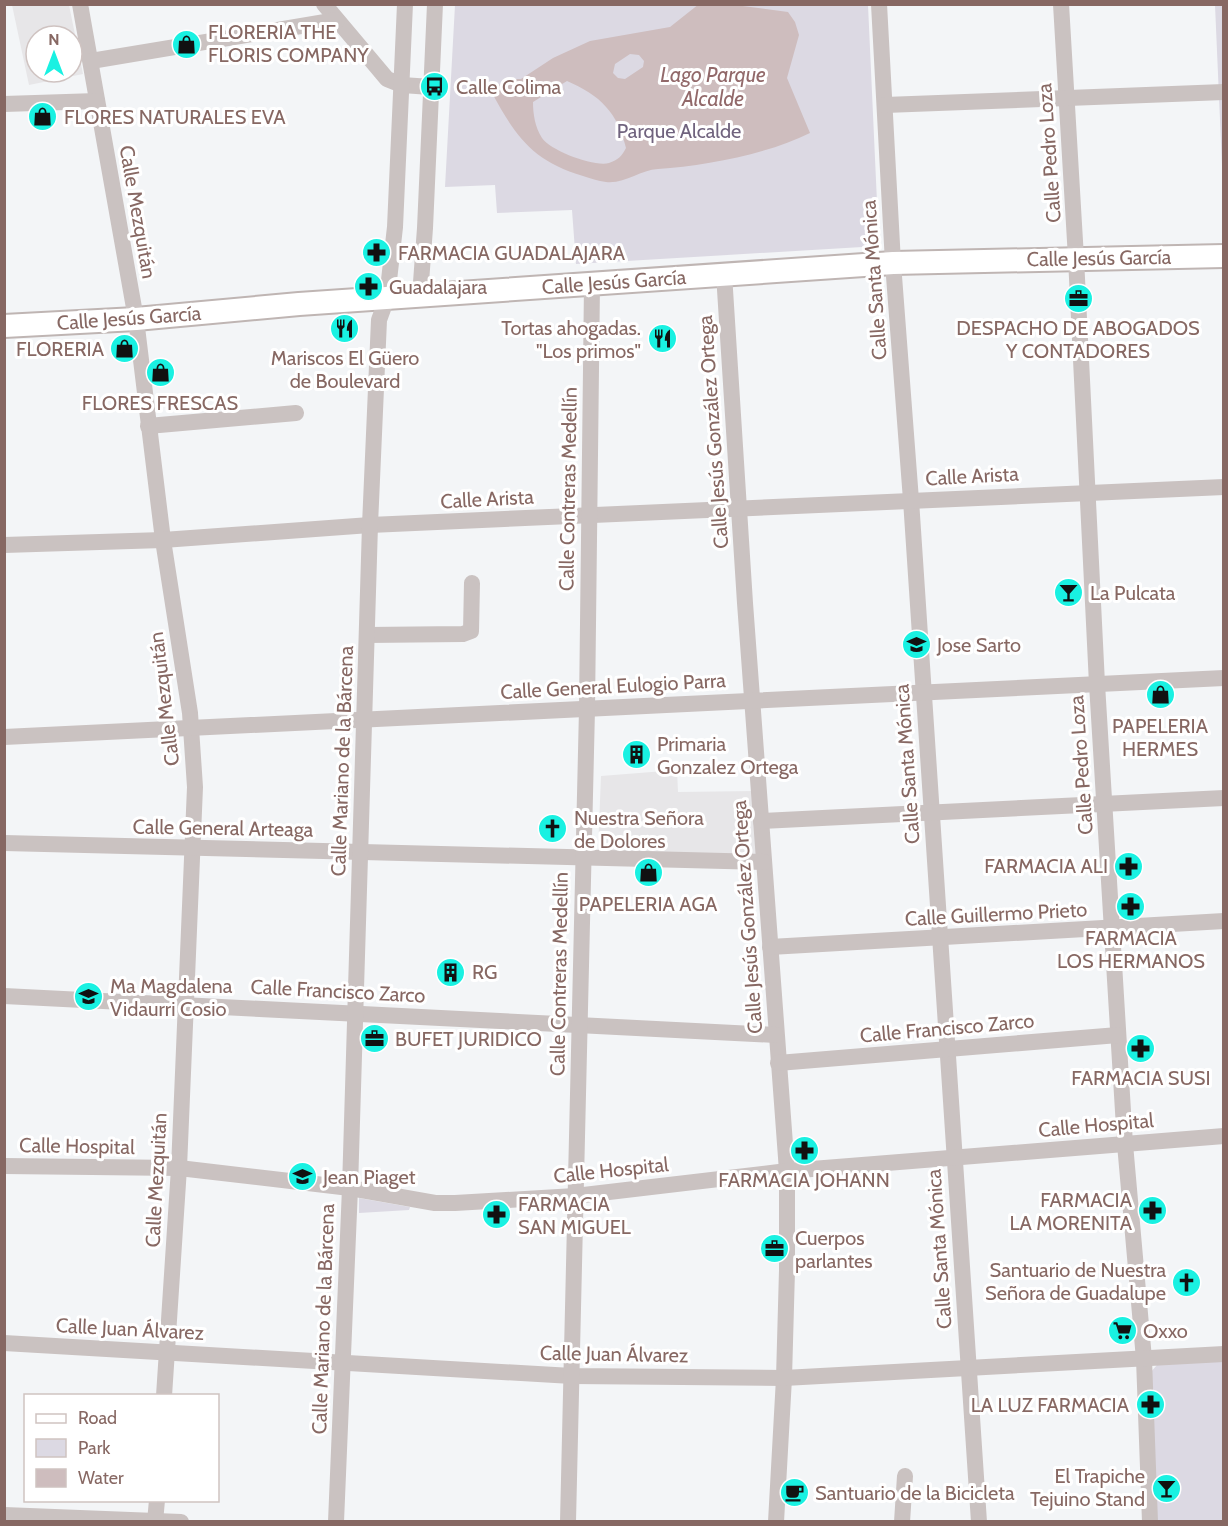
<svg xmlns="http://www.w3.org/2000/svg" width="1228" height="1526" viewBox="0 0 1228 1526" font-family="Cabin,sans-serif">
  <style>
    .built { fill: #e7e6e8; fill-rule: evenodd }
    .green { fill: #dcd9e3 }
    .water { fill: #cebdbe; fill-rule: evenodd }
    .lines { fill: none; stroke-linecap: round; stroke-linejoin: round }
    .secondary-casing { stroke: #bfb5b3; stroke-width: 26 }
    .street { stroke: #cac2c1; stroke-width: 16 }
    .secondary { stroke: #fff; stroke-width: 22 }
    .labels { text-anchor: middle; dominant-baseline: central; stroke-width: 6; stroke-linejoin: round; paint-order: stroke }
    .poi-label { font-size: 20px; fill: #876863; stroke: #fff; text-anchor: start }
    .park-label { font-size: 20px; fill: #70637e; stroke: #fff }
    .street-label { font-size: 20px; fill: #876863; stroke: #fff }
    .water-label { font-size: 21px; font-style: italic; fill: #92696a; stroke: #fff }
  </style>
  <rect width="100%" height="100%" fill="#f3f5f7"/>
  <g class="built">
    <path d="M12 5H69L83 74 29 85ZM36 36H72V72H36Z"/>
    <path d="M677 770 678 792 755 791 759 855 598 851 601 776Z"/>
  </g>
  <g class="green">
    <path d="M455 5H868L879 246 576 264 572 210 497 213 495 185 445 187Z"/>
    <path d="M1215 5H1224L1223 189Z"/>
    <path d="M359 1198 410 1207 409 1210 359 1213Z"/>
    <path d="M1223 1361V1521H1156L1150 1373 1157 1365Z"/>
  </g>
  <path class="water" d="M699 4 735 5 788 12 795 22 799 35 787 78 810 133C768 154 705 166 658 169 640 170 625 184 606 182 598 181 590 178 583 176 533 161 516 137 492 93L505 79H521L553 58 590 41 670 27ZM630 54 639 55 644 61 643 67 625 79 618 78 613 73 615 64ZM567 81C600 95 618 113 626 148 622 156 618 160 609 163 594 167 551 151 542 138 535 127 533 114 533 102Z"/>
  <g class="lines">
    <defs>
      <path id="secondary" d="M4 326 136 319 299 304 893 263 1224 256"/>
    </defs>
    <use href="#secondary" class="secondary-casing"/>
    <g class="street">
      <path d="M80 4 136 319 163 540 190 713 195 787 179 1168 164 1396"/>
      <path d="M324 4 387 79 402 85 431 87"/>
      <path d="M879 4 893 263 911 500 979 1522"/>
      <path d="M1061 4 1076 258 1097 684 1125 1144 1144 1359 1150 1522"/>
      <path d="M91 61 337 20"/>
      <path d="M4 104 97 101"/>
      <path d="M885 105 1224 92"/>
      <path d="M724 274 745 603 787 1171V1270L784 1378 776 1522"/>
      <path d="M420 296 425 228 435 4"/>
      <path d="M148 426 296 413"/>
      <path d="M4 545 163 540 370 525 1224 487"/>
      <path d="M367 635 463 634 471 631 472 583"/>
      <path d="M4 737 1224 678"/>
      <path d="M761 821 1224 798"/>
      <path d="M4 843 764 862"/>
      <path d="M770 947 1224 921"/>
      <path d="M4 996 776 1035"/>
      <path d="M778 1063 1118 1035"/>
      <path d="M4 1166 179 1168 350 1188 435 1203H455L575 1196 787 1171 1224 1136"/>
      <path d="M4 1343 572 1376 784 1378 1224 1354"/>
      <path d="M4 1515 181 1522"/>
      <path d="M155 1522 157 1500"/>
      <path d="M336 1522 350 1188 370 525 379 320 387 298 395 227 405 4"/>
      <path d="M568 1522 587 709 592 284"/>
      <path d="M902 1522 905 1476"/>
    </g>
    <use href="#secondary" class="secondary"/>
  </g>
  <defs>
    <symbol id="shop-disc" viewBox="-11 -11 22 22"><circle r="9.5" fill="#19f1e2" stroke="#fff"/><path d="M-5-2.5h2.3a2.7 3.5 0 0 1 5.4 0H5L5.5 6h-11ZM-1.5-2.5h3a1.5 2.3 0 0 0-3 0Z" fill="#111"/></symbol>
    <symbol id="bus-disc" viewBox="-11 -11 22 22"><circle r="9.5" fill="#19f1e2" stroke="#fff"/><path d="M-5-6H5V4H4V6H2V4H-2V6H-4V4H-5ZM-3.5-4V0h7V-4ZM-3.5 1.2v1.5H-2V1.2ZM2 1.2v1.5H3.5V1.2Z" fill="#111"/></symbol>
    <symbol id="pharmacy-disc" viewBox="-11 -11 22 22"><circle r="9.5" fill="#19f1e2" stroke="#fff"/><path d="M-2-6h4v4h4v4h-4v4h-4v-4h-4v-4h4Z" fill="#111"/></symbol>
    <symbol id="office-disc" viewBox="-11 -11 22 22"><circle r="9.5" fill="#19f1e2" stroke="#fff"/><path d="M-6-3h4V-5.5h4V-3h4V5H-6ZM-1-4.5V-3h2v-1.5ZM-6 0V1H6V0Z" fill="#111"/></symbol>
    <symbol id="restaurant-disc" viewBox="-11 -11 22 22"><circle r="9.5" fill="#19f1e2" stroke="#fff"/><path d="M-5-6h1v4h1v-4h1v4h1v-4h1v5L-1.5 .5V6h-2V.5L-5-1ZM5-6V6H3V1.5H1.5Q1.5-4 5-6Z" fill="#111"/></symbol>
    <symbol id="bar-disc" viewBox="-11 -11 22 22"><circle r="9.5" fill="#19f1e2" stroke="#fff"/><path d="M-6-5H6L.8 .8V4.5H3.5V6h-7V4.5H-.8V.8Z" fill="#111"/></symbol>
    <symbol id="school-disc" viewBox="-11 -11 22 22"><circle r="9.5" fill="#19f1e2" stroke="#fff"/><path d="M0-5L7-2L0 1L-7-2ZM-4 1L0 2.5L4 1V4Q0 6-4 4Z" fill="#111"/></symbol>
    <symbol id="building-disc" viewBox="-11 -11 22 22"><circle r="9.5" fill="#19f1e2" stroke="#fff"/><path d="M-4-6H4V6H1V3H-1V6H-4ZM-2.5-4.3h1.7v1.8h-1.7ZM.8-4.3h1.7v1.8H.8ZM-2.5-1h1.7V.8h-1.7ZM.8-1h1.7V.8H.8Z" fill="#111"/></symbol>
    <symbol id="church-disc" viewBox="-11 -11 22 22"><circle r="9.5" fill="#19f1e2" stroke="#fff"/><path d="M-1.2-6h2.4v3.5h3.3v2.4h-3.3V6h-2.4V-.1h-3.3v-2.4h3.3Z" fill="#111"/></symbol>
    <symbol id="supermarket-disc" viewBox="-11 -11 22 22"><circle r="9.5" fill="#19f1e2" stroke="#fff"/><path d="M-6-5.5h2.5l.6 2H6L4.5 2H-2.5L-4.4-4H-6ZM-1.5 3.2a1.3 1.3 0 1 0 .1 0ZM3 3.2a1.3 1.3 0 1 0 .1 0Z" fill="#111"/></symbol>
    <symbol id="cafe-disc" viewBox="-11 -11 22 22"><circle r="9.5" fill="#19f1e2" stroke="#fff"/><path d="M-5.5-4.5H6V0H3Q3 3.5 0 3.5H-2.5Q-5.5 3.5-5.5 0ZM3-3.2v2h1.7v-2ZM-6 4.5H4V6H-6Z" fill="#111"/></symbol>
  </defs>
  <g fill-rule="evenodd">
    <use href="#shop-disc" x="170" y="28" width="33" height="33"/>
    <use href="#bus-disc" x="418" y="70" width="33" height="33"/>
    <use href="#shop-disc" x="26" y="100" width="33" height="33"/>
    <use href="#pharmacy-disc" x="360" y="236" width="33" height="33"/>
    <use href="#pharmacy-disc" x="352" y="270" width="33" height="33"/>
    <use href="#office-disc" x="1062" y="282" width="33" height="33"/>
    <use href="#restaurant-disc" x="328" y="312" width="33" height="33"/>
    <use href="#restaurant-disc" x="646" y="322" width="33" height="33"/>
    <use href="#shop-disc" x="108" y="332" width="33" height="33"/>
    <use href="#shop-disc" x="144" y="356" width="33" height="33"/>
    <use href="#bar-disc" x="1052" y="576" width="33" height="33"/>
    <use href="#school-disc" x="900" y="628" width="33" height="33"/>
    <use href="#shop-disc" x="1144" y="678" width="33" height="33"/>
    <use href="#building-disc" x="620" y="738" width="33" height="33"/>
    <use href="#church-disc" x="536" y="812" width="33" height="33"/>
    <use href="#pharmacy-disc" x="1112" y="850" width="33" height="33"/>
    <use href="#shop-disc" x="632" y="856" width="33" height="33"/>
    <use href="#pharmacy-disc" x="1114" y="890" width="33" height="33"/>
    <use href="#building-disc" x="434" y="956" width="33" height="33"/>
    <use href="#school-disc" x="72" y="980" width="33" height="33"/>
    <use href="#office-disc" x="358" y="1022" width="33" height="33"/>
    <use href="#pharmacy-disc" x="1124" y="1032" width="33" height="33"/>
    <use href="#pharmacy-disc" x="788" y="1134" width="33" height="33"/>
    <use href="#school-disc" x="286" y="1160" width="33" height="33"/>
    <use href="#pharmacy-disc" x="1136" y="1194" width="33" height="33"/>
    <use href="#pharmacy-disc" x="480" y="1198" width="33" height="33"/>
    <use href="#office-disc" x="758" y="1232" width="33" height="33"/>
    <use href="#church-disc" x="1170" y="1266" width="33" height="33"/>
    <use href="#supermarket-disc" x="1106" y="1314" width="33" height="33"/>
    <use href="#pharmacy-disc" x="1134" y="1388" width="33" height="33"/>
    <use href="#bar-disc" x="1150" y="1472" width="33" height="33"/>
    <use href="#cafe-disc" x="778" y="1476" width="33" height="33"/>
  </g>
  <g class="labels">
    <g class="poi-label">
      <text x="208" y="32">FLORERIA THE<tspan x="208" dy="23">FLORIS COMPANY</tspan></text>
      <text x="456" y="87">Calle Colima</text>
      <text x="64" y="117">FLORES NATURALES EVA</text>
      <text x="398" y="253">FARMACIA GUADALAJARA</text>
      <text x="389" y="287">Guadalajara</text>
      <text x="641" y="328" text-anchor="end">Tortas ahogadas.<tspan x="641" dy="23">"Los primos"</tspan></text>
      <text x="1078" y="328" text-anchor="middle">DESPACHO DE ABOGADOS<tspan x="1078" dy="23">Y CONTADORES</tspan></text>
      <text x="104" y="349" text-anchor="end">FLORERIA</text>
      <text x="345" y="358" text-anchor="middle">Mariscos El Güero<tspan x="345" dy="23">de Boulevard</tspan></text>
      <text x="160" y="403" text-anchor="middle">FLORES FRESCAS</text>
      <text x="1090" y="593">La Pulcata</text>
      <text x="937" y="645">Jose Sarto</text>
      <text x="1160" y="726" text-anchor="middle">PAPELERIA<tspan x="1160" dy="23">HERMES</tspan></text>
      <text x="657" y="744">Primaria<tspan x="657" dy="23">Gonzalez Ortega</tspan></text>
      <text x="574" y="818">Nuestra Señora<tspan x="574" dy="23">de Dolores</tspan></text>
      <text x="1108" y="866" text-anchor="end">FARMACIA ALI</text>
      <text x="648" y="904" text-anchor="middle">PAPELERIA AGA</text>
      <text x="1131" y="938" text-anchor="middle">FARMACIA<tspan x="1131" dy="23">LOS HERMANOS</tspan></text>
      <text x="472" y="972">RG</text>
      <text x="110" y="986">Ma Magdalena<tspan x="110" dy="23">Vidaurri Cosio</tspan></text>
      <text x="395" y="1039">BUFET JURIDICO</text>
      <text x="1141" y="1078" text-anchor="middle">FARMACIA SUSI</text>
      <text x="323" y="1177">Jean Piaget</text>
      <text x="804" y="1180" text-anchor="middle">FARMACIA JOHANN</text>
      <text x="1132" y="1200" text-anchor="end">FARMACIA<tspan x="1132" dy="23">LA MORENITA</tspan></text>
      <text x="518" y="1204">FARMACIA<tspan x="518" dy="23">SAN MIGUEL</tspan></text>
      <text x="795" y="1238">Cuerpos<tspan x="795" dy="23">parlantes</tspan></text>
      <text x="1166" y="1270" text-anchor="end">Santuario de Nuestra<tspan x="1166" dy="23">Señora de Guadalupe</tspan></text>
      <text x="1143" y="1331">Oxxo</text>
      <text x="1129" y="1405" text-anchor="end">LA LUZ FARMACIA</text>
      <text x="1145" y="1476" text-anchor="end">El Trapiche<tspan x="1145" dy="23">Tejuino Stand</tspan></text>
      <text x="815" y="1493">Santuario de la Bicicleta</text>
    </g>
    <g class="park-label">
      <text x="679" y="131">Parque Alcalde</text>
    </g>
    <g class="street-label">
      <text transform="translate(1049 153) rotate(-94)">Calle Pedro Loza</text>
      <text transform="translate(138 212) rotate(80)">Calle Mezquitán</text>
      <text transform="translate(1099 258) rotate(-1)">Calle Jesús García</text>
      <text transform="translate(874 280) rotate(-94)">Calle Santa Mónica</text>
      <text transform="translate(614 282) rotate(-4)">Calle Jesús García</text>
      <text transform="translate(129 318) rotate(-4)">Calle Jesús García</text>
      <text transform="translate(713 432) rotate(-94)">Calle Jesús González Ortega</text>
      <text transform="translate(972 476) rotate(-3)">Calle Arista</text>
      <text transform="translate(568 489) rotate(-89)">Calle Contreras Medellín</text>
      <text transform="translate(487 499) rotate(-3)">Calle Arista</text>
      <text transform="translate(613 686) rotate(-3)">Calle General Eulogio Parra</text>
      <text transform="translate(164 699) rotate(-97)">Calle Mezquitán</text>
      <text transform="translate(342 761) rotate(-88)">Calle Mariano de la Bárcena</text>
      <text transform="translate(907 764) rotate(-94)">Calle Santa Mónica</text>
      <text transform="translate(1081 765) rotate(-94)">Calle Pedro Loza</text>
      <text transform="translate(223 828) rotate(1)">Calle General Arteaga</text>
      <text transform="translate(996 914) rotate(-3)">Calle Guillermo Prieto</text>
      <text transform="translate(747 917) rotate(-94)">Calle Jesús González Ortega</text>
      <text transform="translate(559 974) rotate(-89)">Calle Contreras Medellín</text>
      <text transform="translate(338 991) rotate(3)">Calle Francisco Zarco</text>
      <text transform="translate(947 1028) rotate(-5)">Calle Francisco Zarco</text>
      <text transform="translate(1096 1125) rotate(-5)">Calle Hospital</text>
      <text transform="translate(77 1146) rotate(1)">Calle Hospital</text>
      <text transform="translate(611 1170) rotate(-6)">Calle Hospital</text>
      <text transform="translate(156 1180) rotate(-87)">Calle Mezquitán</text>
      <text transform="translate(939 1249) rotate(-94)">Calle Santa Mónica</text>
      <text transform="translate(323 1319) rotate(-88)">Calle Mariano de la Bárcena</text>
      <text transform="translate(130 1329) rotate(3)">Calle Juan Álvarez</text>
      <text transform="translate(614 1354) rotate(1)">Calle Juan Álvarez</text>
    </g>
    <g class="water-label">
      <text x="713" y="74">Lago Parque<tspan x="713" dy="24">Alcalde</tspan></text>
    </g>
  </g>
  <rect width="1228" height="1526" fill="none" stroke="#876863" stroke-width="12"/>
  <rect x="24" y="1394" width="195" height="108" fill="#ffffff" stroke="#cfc3c1" stroke-width="1.5"/>
  <rect x="36" y="1414" width="30" height="9" fill="#ffffff" stroke="#cfc3c1" stroke-width="1.5"/>
  <text x="78" y="1424" font-size="18" fill="#876863">Road</text>
  <rect x="36" y="1439" width="30" height="18" fill="#dcd9e3" stroke="#cfc3c1" stroke-width="1.5"/>
  <text x="78" y="1454" font-size="18" fill="#876863">Park</text>
  <rect x="36" y="1469" width="30" height="18" fill="#cebdbe" stroke="#cfc3c1" stroke-width="1.5"/>
  <text x="78" y="1484" font-size="18" fill="#876863">Water</text>
  <g transform="translate(54 54)"><circle r="28" fill="#ffffff" stroke="#cfc3c1" stroke-width="1.5"/>
  <path d="M0-4.5L10 22L0 15L-10 22Z" fill="#19f1e2"/>
  <text y="-9" font-size="16" font-weight="bold" text-anchor="middle" fill="#876863">N</text>
  </g>
</svg>
